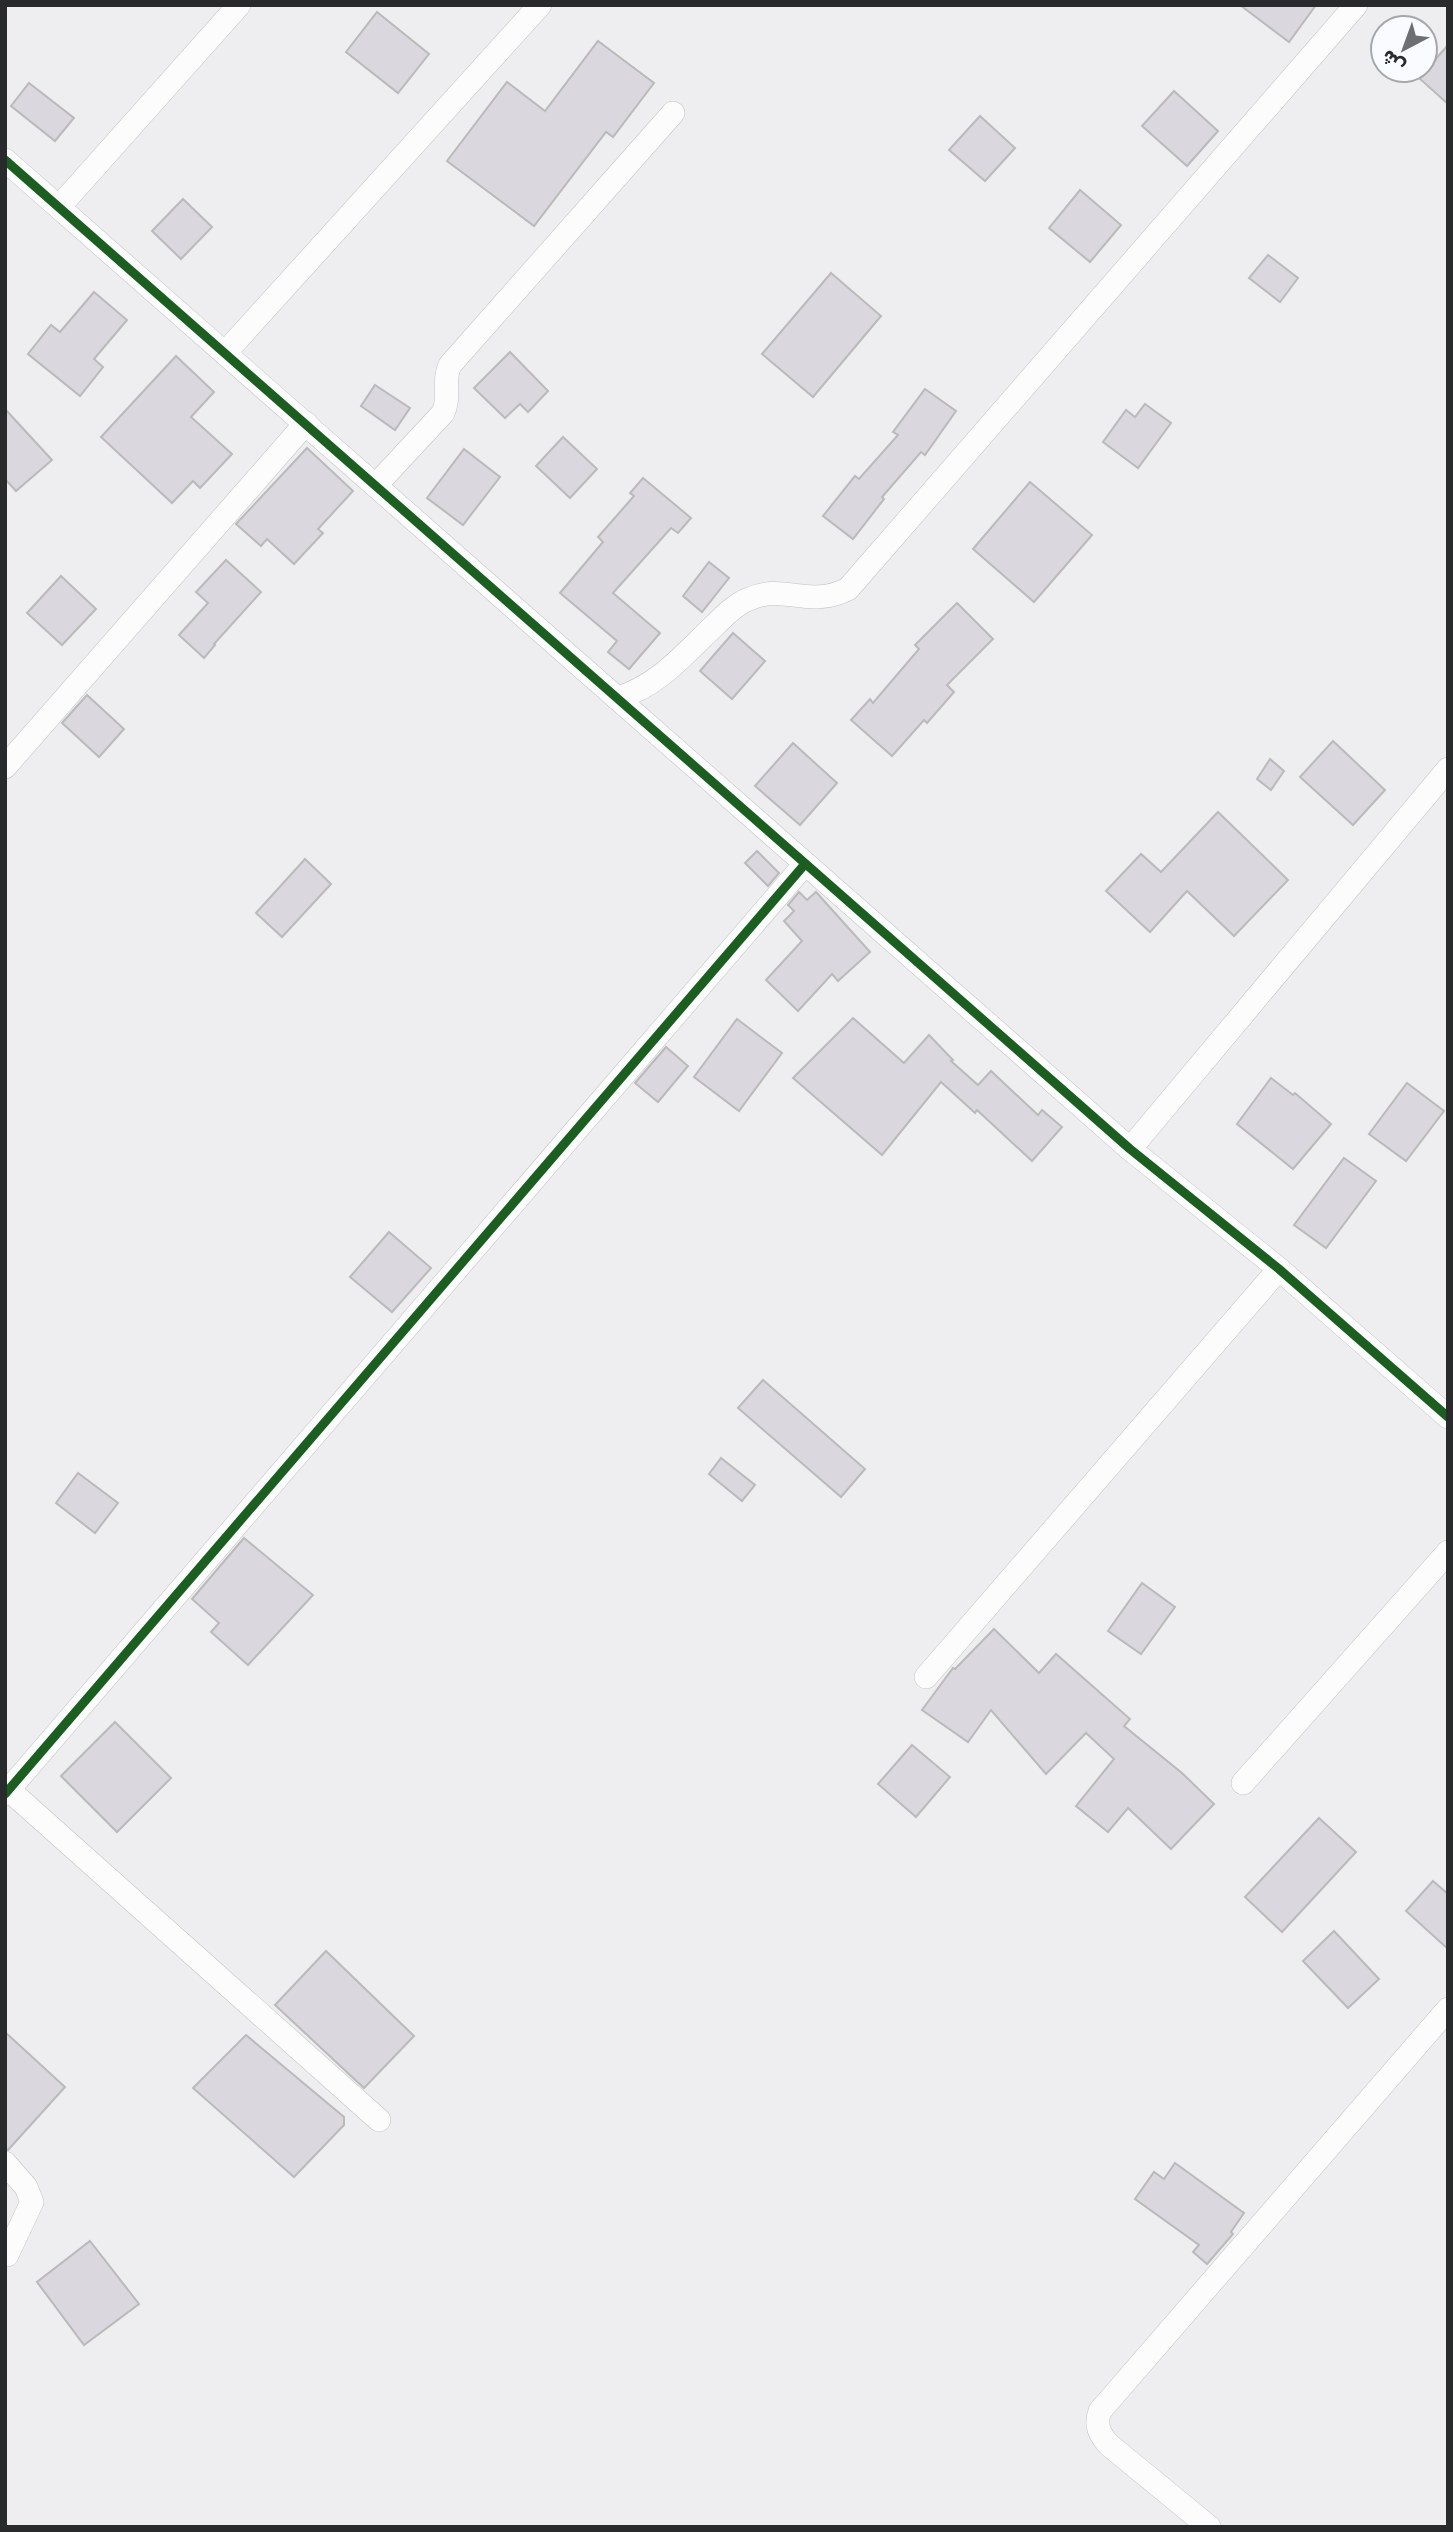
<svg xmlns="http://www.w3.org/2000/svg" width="1453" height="2532" viewBox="0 0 1453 2532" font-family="Rubik,'Noto Sans Arabic',sans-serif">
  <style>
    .building { fill: #dad7de; stroke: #bababb; stroke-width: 2 }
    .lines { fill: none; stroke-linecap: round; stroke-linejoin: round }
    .minor-casing { stroke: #c1c2c3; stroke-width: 24 }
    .minor { stroke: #fcfcfd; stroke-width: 23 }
    .cycleway-casing { stroke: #fafbfe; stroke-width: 13 }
    .cycleway { stroke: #1b5e20; stroke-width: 9 }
  </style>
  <rect width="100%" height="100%" fill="#eeeef0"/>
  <g class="building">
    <path d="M1240 5H1316L1289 42Z"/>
    <path d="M377 12 429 54 398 93 346 52Z"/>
    <path d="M598 41 654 83 613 137 606 132 534 226 447 161 507 82 545 111Z"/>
    <path d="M1448 45V104L1419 78Z"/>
    <path d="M29 83 74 118 55 141 11 106Z"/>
    <path d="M1174 91 1218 131 1187 166 1142 126Z"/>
    <path d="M980 116 1015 148 985 181 949 150Z"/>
    <path d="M1080 190 1121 225 1090 262 1049 228Z"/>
    <path d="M183 199 212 227 181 259 152 231Z"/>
    <path d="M1268 255 1298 278 1280 302 1249 278Z"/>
    <path d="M831 273 881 316 813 397 762 354Z"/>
    <path d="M94 292 127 320 94 359 103 367 80 396 28 354 51 325 60 332Z"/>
    <path d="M510 352 548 391 528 412 520 404 505 418 474 388Z"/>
    <path d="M176 356 214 392 191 417 232 454 200 488 193 481 172 503 101 437Z"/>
    <path d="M375 385 410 408 395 430 361 406Z"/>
    <path d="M925 389 956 411 925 455 921 452 882 497 884 499 853 539 823 516 855 476 859 479 898 435 893 432Z"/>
    <path d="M1145 404 1171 423 1138 468 1103 442 1126 410 1135 417Z"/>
    <path d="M5 409 52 460 16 491 5 479Z"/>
    <path d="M563 437 597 469 570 498 536 466Z"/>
    <path d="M307 448 353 491 318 529 323 533 294 564 267 539 261 546 236 524Z"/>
    <path d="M464 449 500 477 463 525 427 498Z"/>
    <path d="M643 478 691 518 678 533 671 528 613 593 660 633 629 669 608 652 617 641 560 593 603 542 598 537 634 496 630 493Z"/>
    <path d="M1030 482 1092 535 1034 602 973 549Z"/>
    <path d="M226 560 261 592 214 644 215 645 204 658 179 635 208 603 196 592Z"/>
    <path d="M709 562 729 578 702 612 683 596Z"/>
    <path d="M61 576 96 609 62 645 27 613Z"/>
    <path d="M957 603 993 639 947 685 954 692 927 723 924 720 892 756 851 720 870 699 873 703 919 649 915 645Z"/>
    <path d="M733 633 765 661 732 699 700 671Z"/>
    <path d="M87 695 124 729 99 757 62 723Z"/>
    <path d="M1333 741 1385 790 1353 825 1300 777Z"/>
    <path d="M793 743 837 783 800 825 755 786Z"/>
    <path d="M1270 759 1284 771 1271 790 1257 779Z"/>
    <path d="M1218 812 1288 880 1234 936 1187 891 1150 932 1106 891 1141 854 1161 872Z"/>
    <path d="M757 851 779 873 768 886 745 863Z"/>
    <path d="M305 859 331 884 282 937 256 913Z"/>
    <path d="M799 892 807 900 816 892 870 952 838 981 832 974 798 1011 766 980 802 941 784 921 794 911 788 905Z"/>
    <path d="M853 1018 904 1063 929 1035 953 1060 951 1061 978 1085 991 1071 1038 1115 1042 1110 1062 1127 1032 1161 977 1110 975 1113 941 1082 882 1155 793 1078Z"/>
    <path d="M737 1019 782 1053 739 1111 694 1077Z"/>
    <path d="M666 1047 688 1066 658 1102 635 1083Z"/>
    <path d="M1271 1078 1293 1095 1295 1093 1331 1124 1293 1169 1237 1124Z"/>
    <path d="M1407 1083 1444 1111 1406 1161 1369 1134Z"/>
    <path d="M1344 1158 1376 1181 1326 1248 1294 1225Z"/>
    <path d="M389 1232 431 1268 392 1312 350 1277Z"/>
    <path d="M763 1380 865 1469 841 1497 738 1408Z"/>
    <path d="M721 1458 755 1485 742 1501 709 1474Z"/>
    <path d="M78 1473 118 1503 95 1533 56 1503Z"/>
    <path d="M244 1538 313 1595 248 1665 211 1632 219 1623 192 1599Z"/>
    <path d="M1142 1583 1175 1607 1141 1654 1108 1631Z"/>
    <path d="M994 1629 1039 1673 1056 1654 1130 1719 1124 1726 1182 1773 1214 1804 1171 1849 1128 1808 1108 1832 1076 1806 1114 1759 1086 1733 1046 1774 991 1710 968 1742 922 1710 953 1668 955 1669Z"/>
    <path d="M115 1722 171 1778 117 1832 61 1776Z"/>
    <path d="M912 1745 950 1777 916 1817 878 1784Z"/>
    <path d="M1319 1818 1356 1852 1282 1932 1245 1897Z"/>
    <path d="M1433 1881 1448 1894V1949L1406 1911Z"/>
    <path d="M1334 1931 1379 1979 1348 2008 1303 1961Z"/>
    <path d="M326 1951 414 2036 364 2088 275 2005Z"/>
    <path d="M5 2032 65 2087 8 2150 5 2149Z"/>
    <path d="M246 2035 344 2117V2125L294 2177 193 2088Z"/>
    <path d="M1175 2163 1244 2213 1231 2232 1233 2234 1207 2264 1193 2252 1199 2245 1135 2199 1154 2172 1164 2179Z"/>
    <path d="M90 2241 139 2304 84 2345 37 2282Z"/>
  </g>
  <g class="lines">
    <defs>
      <g id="minor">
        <path d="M5 160 1130 1149 1279 1269 1448 1417"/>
        <path d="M59 207 239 5"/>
        <path d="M225 353 540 5"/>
        <path d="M376 485 443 413C451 397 442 381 450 365L673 113"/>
        <path d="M617 698C659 686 685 653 715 625 725 615 736 604 749 599 784 583 808 609 848 589L1356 5"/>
        <path d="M5 767 306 423"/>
        <path d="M1130 1149 1448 769"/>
        <path d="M926 1677 1279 1269"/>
        <path d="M1243 1783 1448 1552"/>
        <path d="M9 1790 379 2120"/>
        <path d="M5 1794 805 864"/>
        <path d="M5 2163 26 2187 32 2202 7 2255"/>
        <path d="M1209 2527 1108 2444C1099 2433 1095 2425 1100 2411L1448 2009"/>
      </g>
    </defs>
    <use href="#minor" class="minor-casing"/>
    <use href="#minor" class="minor"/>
    <defs>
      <g id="cycleway">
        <path d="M5 160 1130 1149 1279 1269 1448 1417"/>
        <path d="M5 1794 805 864"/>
      </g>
    </defs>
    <use href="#cycleway" class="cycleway-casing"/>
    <use href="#cycleway" class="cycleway"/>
  </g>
  <rect width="1453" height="2532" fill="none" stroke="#292a2b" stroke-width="14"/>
  <g transform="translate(1404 49) rotate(221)"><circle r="33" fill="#fafbfe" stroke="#a6a7aa" stroke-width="2"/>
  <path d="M0-5L12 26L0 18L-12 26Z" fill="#6e6f70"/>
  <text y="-10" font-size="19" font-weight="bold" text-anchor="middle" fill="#292a2b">ش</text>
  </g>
</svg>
